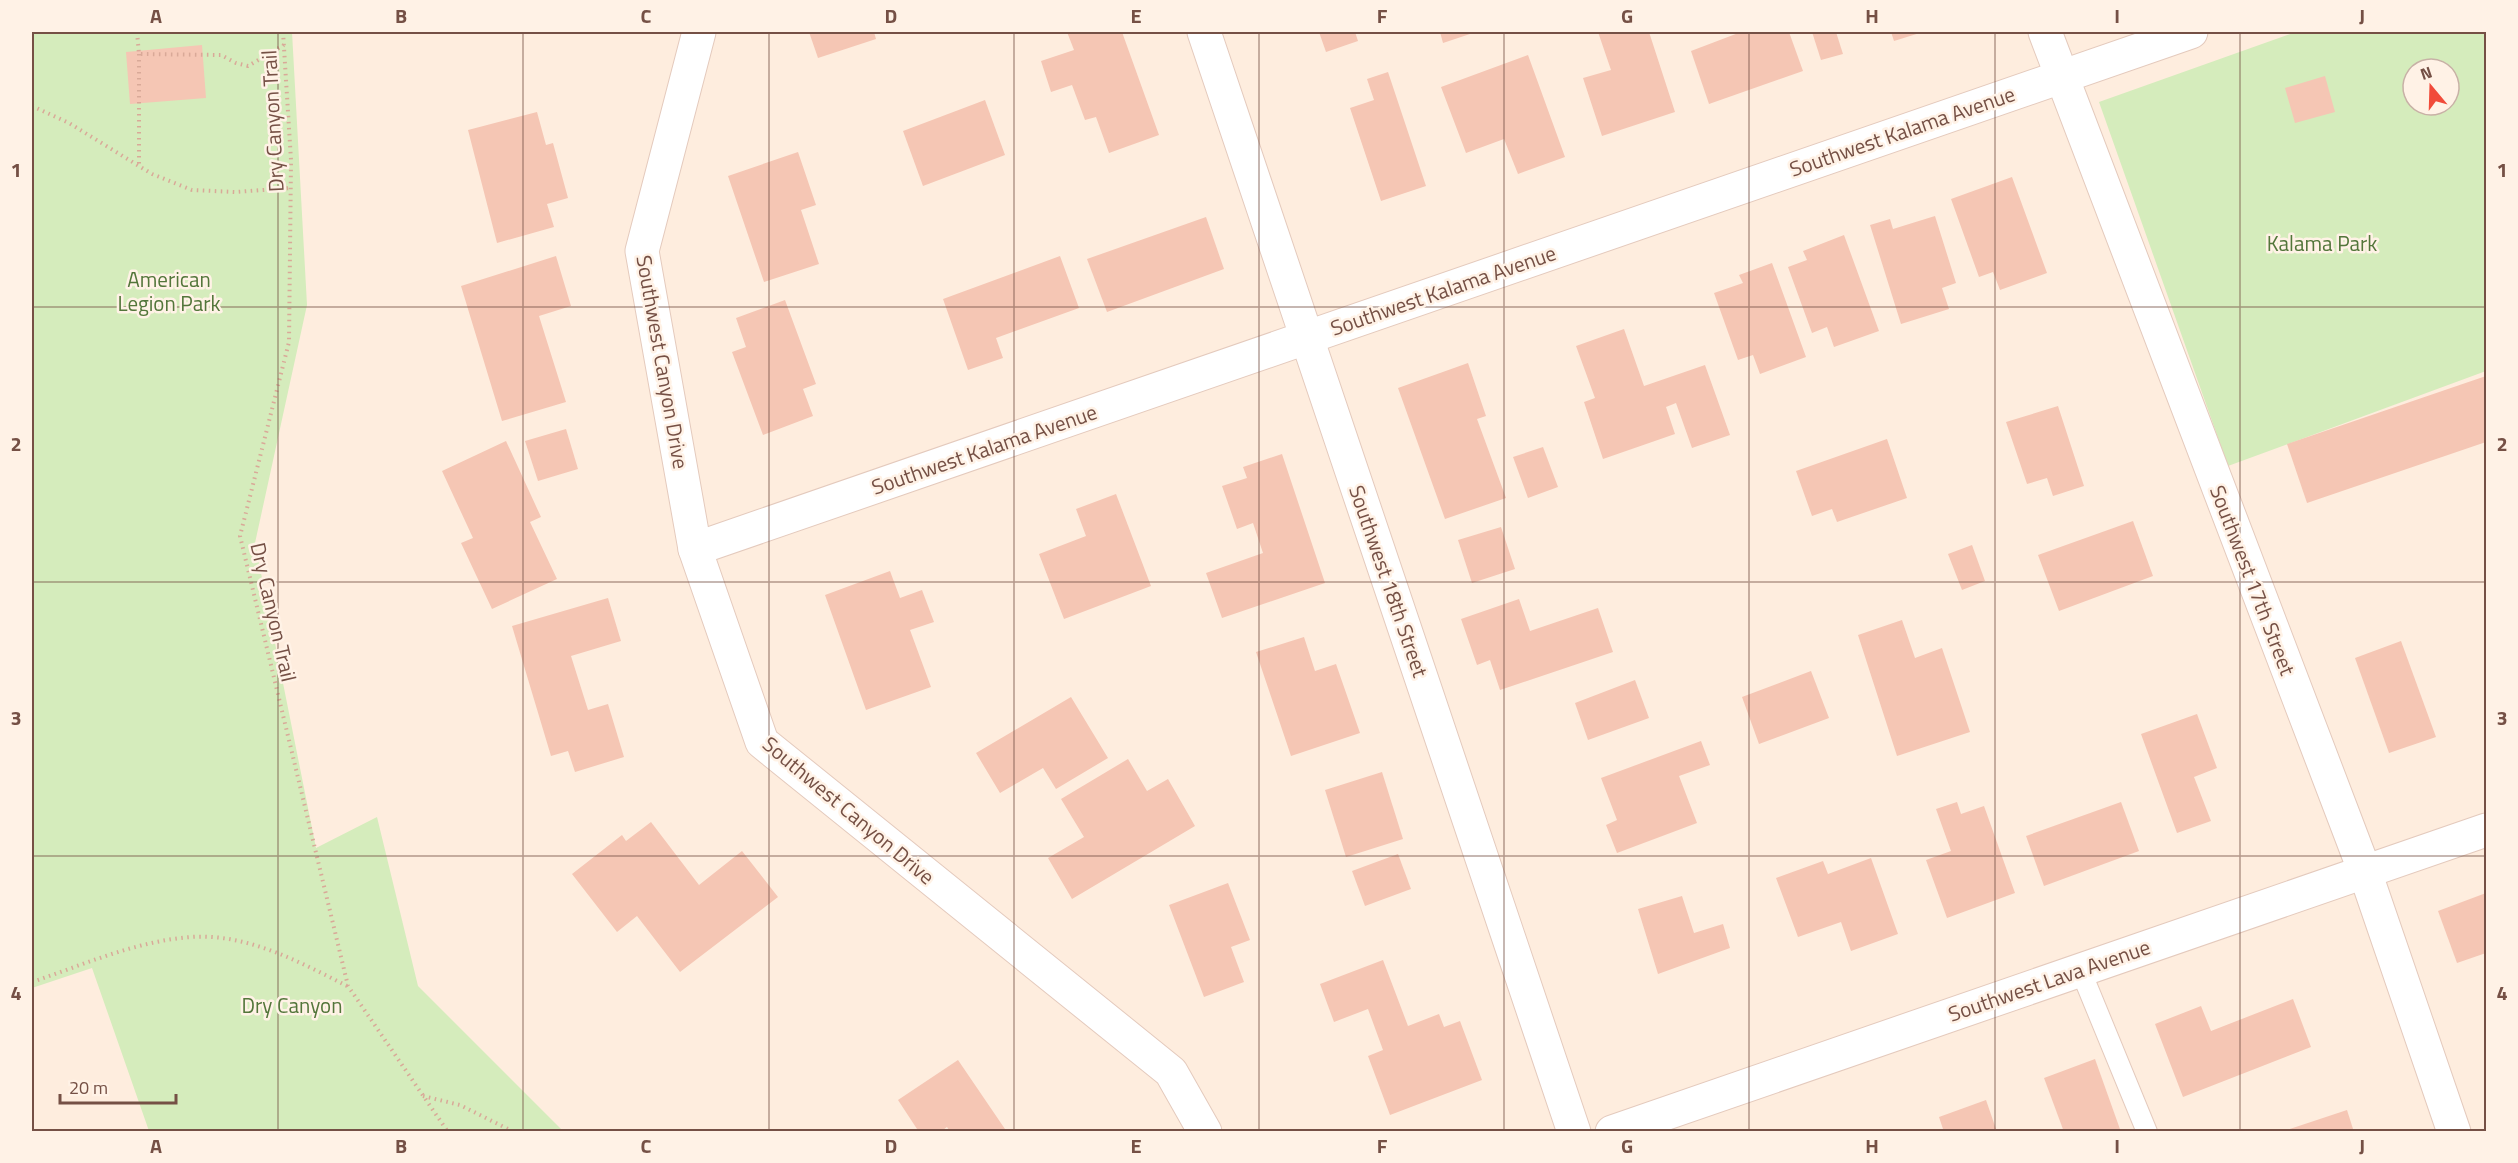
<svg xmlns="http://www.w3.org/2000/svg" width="2518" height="1163" viewBox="0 0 2518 1163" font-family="'Titillium Web',sans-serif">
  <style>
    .green { fill: #d5ecbc; fill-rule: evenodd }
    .building { fill: #f5c6b4 }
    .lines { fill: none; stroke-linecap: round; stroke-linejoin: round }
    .lane-casing { stroke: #e4cabd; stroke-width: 22 }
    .street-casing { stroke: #e4cabd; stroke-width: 35 }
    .path { stroke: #d9a998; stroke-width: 4; stroke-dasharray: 1.5 4.5; stroke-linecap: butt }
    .lane { stroke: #fff; stroke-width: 20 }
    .street { stroke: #fff; stroke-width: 33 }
    .grid { fill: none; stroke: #755045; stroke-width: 1.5; stroke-opacity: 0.55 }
    .labels { text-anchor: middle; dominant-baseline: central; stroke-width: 5; stroke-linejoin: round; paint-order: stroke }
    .street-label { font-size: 21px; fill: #755045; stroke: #fff2e6 }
    .park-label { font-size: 21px; fill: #53763a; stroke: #fff2e6 }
    .neatline { fill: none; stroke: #755045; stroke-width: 2 }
    .grid-label { font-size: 20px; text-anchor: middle; font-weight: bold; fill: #755045 }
  </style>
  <rect width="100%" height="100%" fill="#feedde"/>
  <g class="green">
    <path d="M32 32H292L307 305 255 543 316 848 377 817 418 986 563 1131H149L92 968 32 988Z"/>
    <path d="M2296 32H2486V371L2228 466 2099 102ZM2413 69H2449V105H2413Z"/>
  </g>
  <g class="building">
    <path d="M809 32H874L876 39 818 58Z"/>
    <path d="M1067 32H1122L1159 135 1109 153 1096 117 1085 120 1072 85 1051 92 1041 61 1074 50Z"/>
    <path d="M1319 32H1355L1358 41 1326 52Z"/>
    <path d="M1440 32H1476L1443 43Z"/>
    <path d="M1598 32H1649L1675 112 1602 136 1583 78 1611 70Z"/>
    <path d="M1741 32H1789L1803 71 1709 104 1691 51Z"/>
    <path d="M1812 32H1836L1843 54 1821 60Z"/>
    <path d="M1891 32H1923L1894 41Z"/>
    <path d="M202 45 206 98 130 104 126 52Z"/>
    <path d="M1528 55 1565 157 1518 174 1504 139 1466 153 1441 87Z"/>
    <path d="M1388 72 1426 186 1381 201 1350 108 1374 100 1367 79Z"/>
    <path d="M2325 76 2335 112 2295 123 2285 88Z"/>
    <path d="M985 100 1005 155 923 186 903 131Z"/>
    <path d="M537 112 546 145 553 143 568 198 547 204 554 227 497 243 468 130Z"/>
    <path d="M798 152 816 205 801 210 819 264 764 282 728 176Z"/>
    <path d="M2012 177 2047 273 2000 290 1993 272 1979 277 1951 199Z"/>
    <path d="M1935 216 1956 283 1942 288 1949 309 1901 324 1870 225 1890 219 1893 229Z"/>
    <path d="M1206 217 1224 269 1107 312 1087 259Z"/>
    <path d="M1844 235 1879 331 1834 347 1827 327 1812 333 1788 267 1807 260 1803 251Z"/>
    <path d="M556 256 571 306 539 316 566 402 502 421 461 286Z"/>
    <path d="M1060 256 1079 308 996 338 1003 358 968 370 943 299Z"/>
    <path d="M1772 263 1806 357 1760 374 1753 355 1738 360 1714 293 1743 283 1739 275Z"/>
    <path d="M785 300 816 384 803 389 813 416 763 435 732 352 746 347 736 318Z"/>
    <path d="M1624 329 1644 386 1705 365 1730 435 1692 448 1676 403 1666 407 1675 434 1603 459 1584 402 1595 398 1576 346Z"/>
    <path d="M1468 363 1486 416 1477 419 1506 498 1445 519 1398 388Z"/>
    <path d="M2486 376V442L2307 503 2287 444Z"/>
    <path d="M2058 406 2084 486 2053 496 2047 478 2027 484 2006 422Z"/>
    <path d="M566 429 578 469 538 481 525 441Z"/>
    <path d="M1887 439 1907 498 1837 522 1832 509 1812 516 1796 471Z"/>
    <path d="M506 441 541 517 530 522 557 579 492 609 461 543 473 538 442 471Z"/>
    <path d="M1543 447 1558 487 1528 498 1513 457Z"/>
    <path d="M1282 454 1325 583 1222 618 1206 573 1263 553 1253 523 1237 529 1222 486 1247 478 1243 467Z"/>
    <path d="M1116 494 1151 586 1064 619 1039 554 1086 536 1076 509Z"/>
    <path d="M2133 521 2153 576 2059 611 2038 555Z"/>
    <path d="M1501 527 1515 569 1472 583 1458 540Z"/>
    <path d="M1972 545 1985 581 1962 590 1948 554Z"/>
    <path d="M890 571 900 598 922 590 934 622 910 630 931 687 866 710 825 595Z"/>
    <path d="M608 598 621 641 571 656 588 710 608 704 624 757 575 772 568 751 551 756 512 626Z"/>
    <path d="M1519 599 1530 631 1598 608 1613 652 1500 690 1490 660 1477 665 1461 619Z"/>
    <path d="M1902 620 1915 658 1942 648 1970 732 1897 756 1858 635Z"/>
    <path d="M1304 637 1315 671 1336 664 1360 733 1291 756 1256 652Z"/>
    <path d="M2401 641 2436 737 2389 753 2355 658Z"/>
    <path d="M1811 671 1829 718 1759 744 1742 697Z"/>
    <path d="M1635 680 1649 718 1588 740 1575 703Z"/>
    <path d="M1071 697 1108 758 1056 789 1043 768 1000 793 976 753Z"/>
    <path d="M2197 714 2217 768 2194 777 2211 821 2177 833 2141 734Z"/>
    <path d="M1701 741 1710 765 1679 776 1697 823 1617 853 1606 825 1617 820 1601 778Z"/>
    <path d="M1128 759 1147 791 1168 779 1195 826 1072 899 1048 858 1084 837 1061 799Z"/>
    <path d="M1382 772 1403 839 1346 857 1325 790Z"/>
    <path d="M1957 802 1961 814 1984 806 2015 893 1947 918 1926 860 1951 851 1936 809Z"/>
    <path d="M2121 802 2139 851 2044 886 2026 836Z"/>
    <path d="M651 822 699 885 742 851 778 897 680 972 637 916 617 932 572 874 622 835 626 841Z"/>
    <path d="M1398 854 1411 889 1365 906 1352 871Z"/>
    <path d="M1871 858 1898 934 1851 951 1841 922 1798 937 1776 878 1823 861 1828 874Z"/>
    <path d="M1228 883 1250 940 1231 947 1244 982 1204 997 1169 905Z"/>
    <path d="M2486 893V953L2457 963 2438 911Z"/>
    <path d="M1682 896 1694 933 1723 924 1730 948 1658 974 1638 909Z"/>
    <path d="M1383 960 1408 1026 1439 1014 1444 1027 1460 1021 1482 1080 1390 1115 1368 1056 1383 1050 1368 1009 1334 1022 1320 984Z"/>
    <path d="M2293 999 2311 1047 2183 1097 2155 1024 2201 1006 2211 1031Z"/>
    <path d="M2095 1059 2121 1132H2064L2044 1078Z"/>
    <path d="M958 1060 1007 1132H950L947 1127 940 1132H919L898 1100Z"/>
    <path d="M1986 1100 1997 1132H1944L1939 1117Z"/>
    <path d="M2347 1110 2354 1132H2284V1131Z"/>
  </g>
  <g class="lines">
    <defs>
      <path id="lane" d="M2080 969 2147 1132"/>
      <g id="street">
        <path d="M699 32 642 251 695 549 762 742 1171 1072 1205 1132"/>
        <path d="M1204 32 1574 1132"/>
        <path d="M2045 32 2365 872 2454 1132"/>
        <path d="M695 549 2191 32"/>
        <path d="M1612 1132 2486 830"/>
      </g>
    </defs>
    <use href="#lane" class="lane-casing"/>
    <use href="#street" class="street-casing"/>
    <g class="path">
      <path d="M137 32 139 54 221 55 236 63 248 66 284 45"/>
      <path d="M283 32 291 160 289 342 240 536 348 986 448 1132"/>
      <path d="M139 54V166"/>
      <path d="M32 106 69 123 152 174 192 190 235 192 291 188"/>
      <path d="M32 982C83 965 136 941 191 937 246 933 300 962 347 986"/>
      <path d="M423 1096 460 1105 514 1132"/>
    </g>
    <use href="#lane" class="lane"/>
    <use href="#street" class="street"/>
  </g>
  <path class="grid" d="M278 32V1132M523 32V1132M769 32V1132M1014 32V1132M1259 32V1132M1504 32V1132M1749 32V1132M1995 32V1132M2240 32V1132M32 307H2486M32 582H2486M32 856H2486"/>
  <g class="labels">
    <g class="street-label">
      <text transform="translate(272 121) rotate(-93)">Dry Canyon Trail</text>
      <text transform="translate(1902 131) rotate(-19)">Southwest Kalama Avenue</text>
      <text transform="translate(1443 290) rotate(-19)">Southwest Kalama Avenue</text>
      <text transform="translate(663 362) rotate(80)">Southwest Canyon Drive</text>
      <text transform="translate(984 449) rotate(-19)">Southwest Kalama Avenue</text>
      <text transform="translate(2253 580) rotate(69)">Southwest 17th Street</text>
      <text transform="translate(1389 581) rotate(71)">Southwest 18th Street</text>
      <text transform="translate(274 612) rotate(77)">Dry Canyon Trail</text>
      <text transform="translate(849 810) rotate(40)">Southwest Canyon Drive</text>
      <text transform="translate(2049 980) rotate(-19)">Southwest Lava Avenue</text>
    </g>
    <g class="park-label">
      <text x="2322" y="243">Kalama Park</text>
      <text x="169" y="279">American<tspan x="169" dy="24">Legion Park</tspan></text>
      <text x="292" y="1005">Dry Canyon</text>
    </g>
  </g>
  <rect width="2518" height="1163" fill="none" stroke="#fff2e6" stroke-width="66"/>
  <g transform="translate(2431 87) rotate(341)"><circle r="28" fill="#fff2e6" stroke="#c8b1a6" stroke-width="1.5"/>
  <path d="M0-4.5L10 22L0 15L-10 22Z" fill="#f14b3a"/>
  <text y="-9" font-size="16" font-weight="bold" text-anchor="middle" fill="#755045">N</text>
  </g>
  <path d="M60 1094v9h116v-9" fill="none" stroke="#755045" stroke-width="3"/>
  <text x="69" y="1094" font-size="18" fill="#755045" stroke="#fff2e6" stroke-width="4.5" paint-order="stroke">20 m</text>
  <rect x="33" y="33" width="2452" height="1097" class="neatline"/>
  <g class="grid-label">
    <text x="156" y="23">A</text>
    <text x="401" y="23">B</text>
    <text x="646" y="23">C</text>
    <text x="891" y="23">D</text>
    <text x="1136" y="23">E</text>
    <text x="1382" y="23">F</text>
    <text x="1627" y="23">G</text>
    <text x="1872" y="23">H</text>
    <text x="2117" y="23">I</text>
    <text x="2362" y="23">J</text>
    <text x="16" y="177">1</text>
    <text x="2502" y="177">1</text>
    <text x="16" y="451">2</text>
    <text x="2502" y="451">2</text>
    <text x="16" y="725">3</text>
    <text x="2502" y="725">3</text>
    <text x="16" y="1000">4</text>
    <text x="2502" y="1000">4</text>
    <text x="156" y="1153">A</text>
    <text x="401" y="1153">B</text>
    <text x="646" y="1153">C</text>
    <text x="891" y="1153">D</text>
    <text x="1136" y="1153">E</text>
    <text x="1382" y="1153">F</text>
    <text x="1627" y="1153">G</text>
    <text x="1872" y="1153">H</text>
    <text x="2117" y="1153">I</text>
    <text x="2362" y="1153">J</text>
  </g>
</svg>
